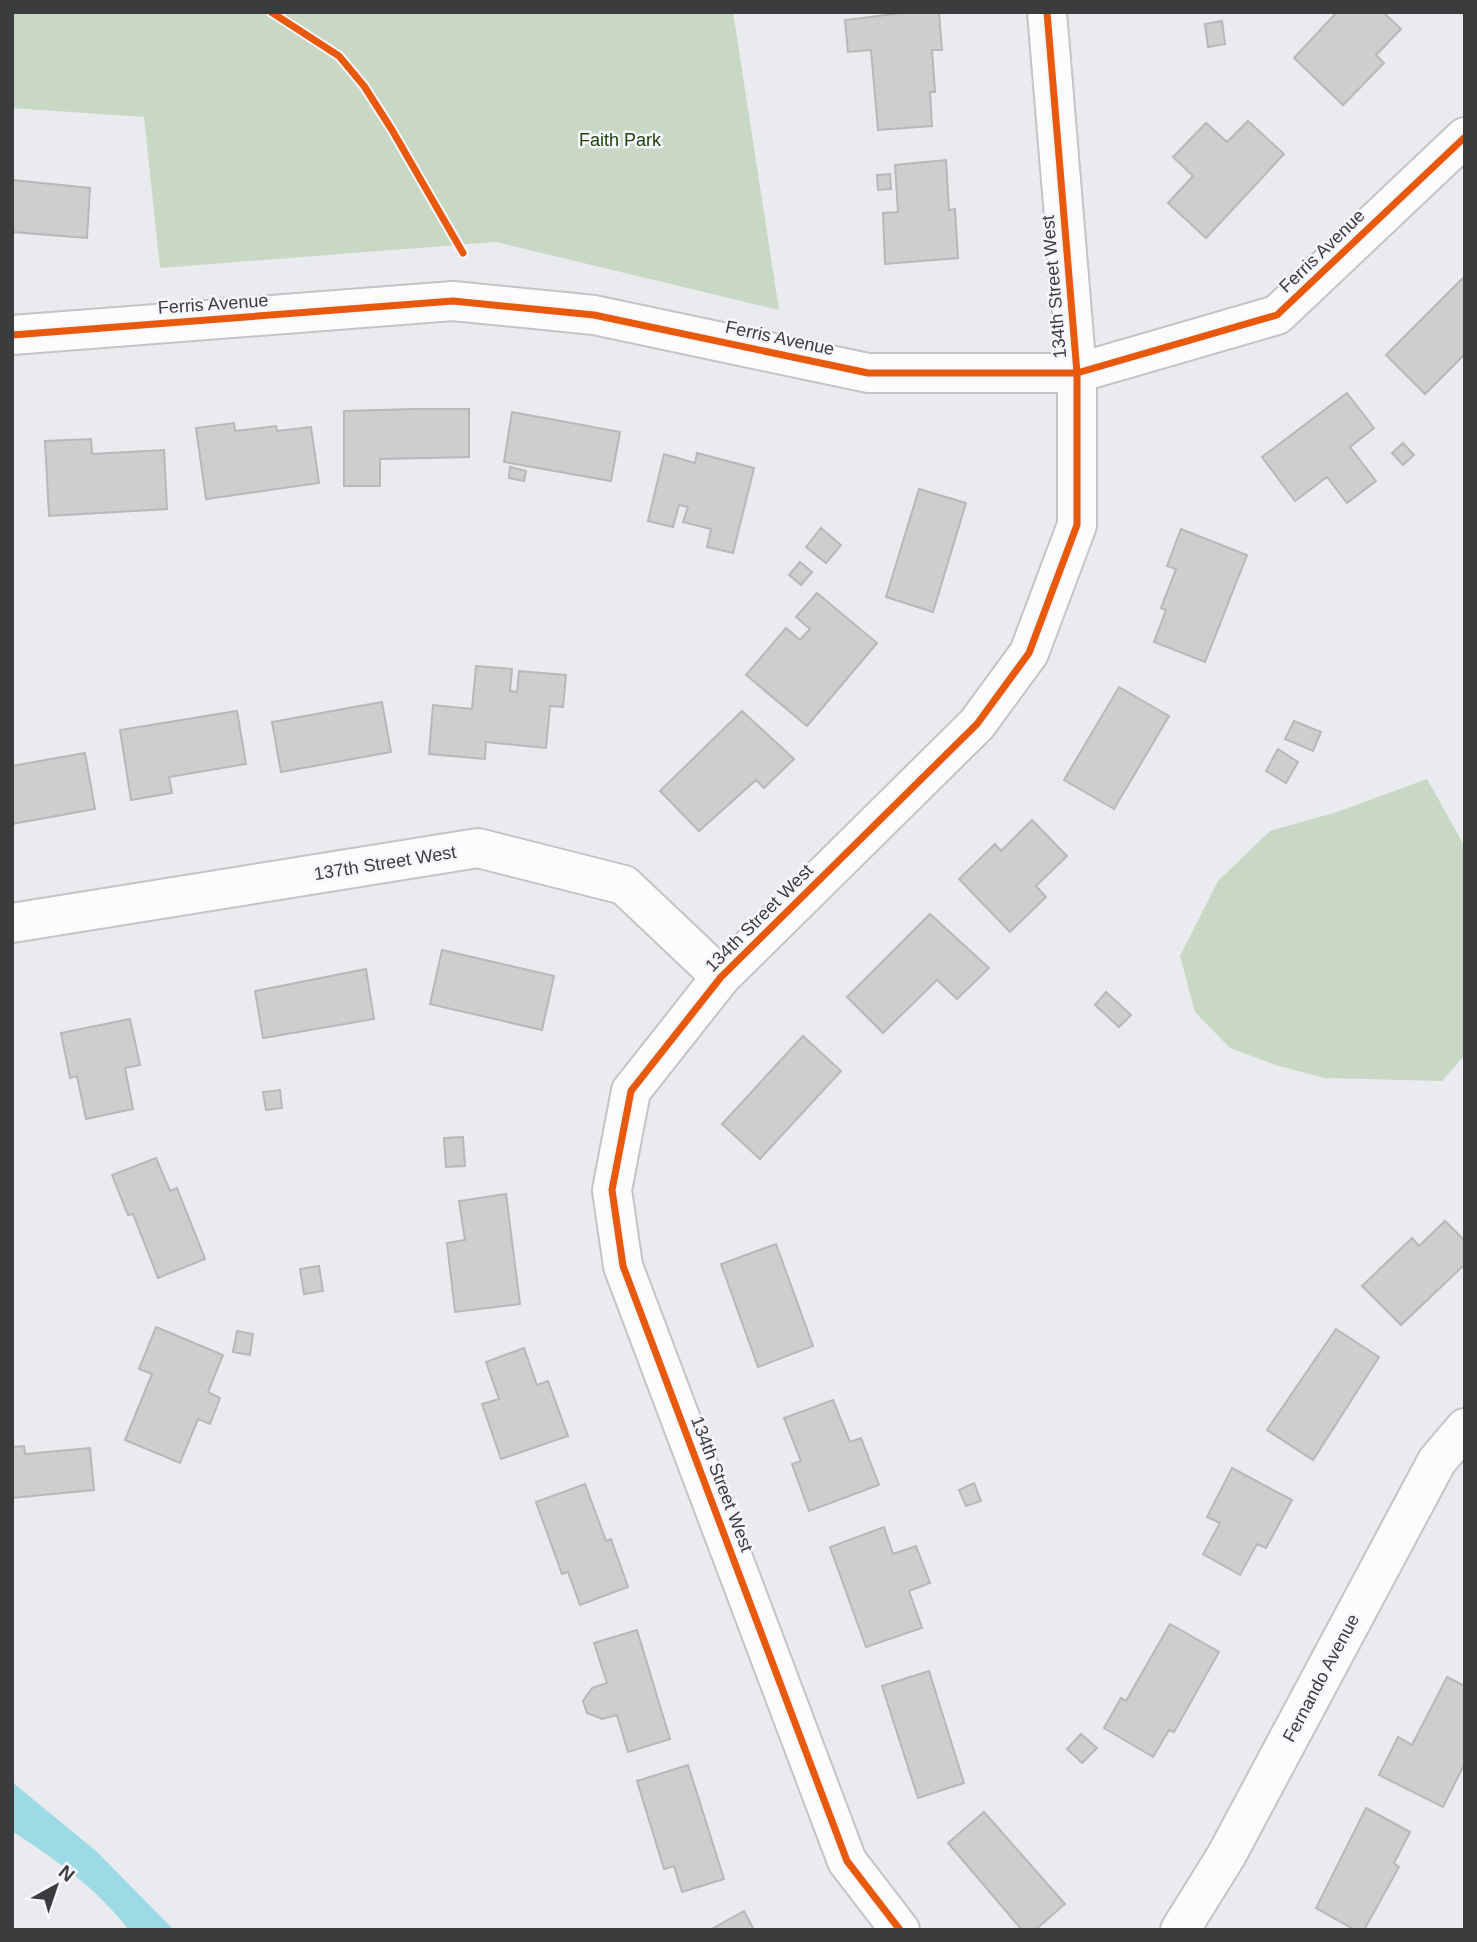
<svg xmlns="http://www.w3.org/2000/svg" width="1477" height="1942" viewBox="0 0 1477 1942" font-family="Helvetica,sans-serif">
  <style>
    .green { fill: #c9d8c5 }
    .water { fill: #9cdae5 }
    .building { fill: #cfcecf; stroke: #b8b7b9; stroke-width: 2 }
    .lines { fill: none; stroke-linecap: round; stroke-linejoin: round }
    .minor-casing { stroke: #c4c4c7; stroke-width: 42 }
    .minor { stroke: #fcfcfc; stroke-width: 38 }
    .cycleway-casing { stroke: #f6f7fe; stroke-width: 11 }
    .cycleway { stroke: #e8590c; stroke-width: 7 }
    .labels { text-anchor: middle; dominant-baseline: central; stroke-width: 5; stroke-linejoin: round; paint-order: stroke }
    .park-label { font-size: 18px; fill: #1e4309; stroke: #f6f7fe }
    .street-label { font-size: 18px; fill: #3b3c3e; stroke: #f6f7fe }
  </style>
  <rect width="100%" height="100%" fill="#eaebee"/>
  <g class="green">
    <path d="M12 12H733L779 310 496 242 160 268 144 117 12 108Z"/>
    <path d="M1427 779 1465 847V1055L1442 1081 1325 1078 1275 1065 1230 1048 1195 1012 1180 956 1218 881 1270 831 1337 812Z"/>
  </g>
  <path class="water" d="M12 1782 96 1851 174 1930H129C97 1888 56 1860 12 1831Z"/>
  <g class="building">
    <path d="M910 12H939L942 50H932L935 92H930L932 126 878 130 871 50 848 52 845 20Z"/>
    <path d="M1337 12H1383L1401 29 1376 55 1384 63 1343 105 1294 58Z"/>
    <path d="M1222 21 1225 44 1208 47 1205 24Z"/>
    <path d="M1248 121 1284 154 1206 238 1168 203 1193 176 1173 157 1206 123 1227 142Z"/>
    <path d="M946 160 949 210 955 209 958 258 885 264 883 213 898 212 895 165Z"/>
    <path d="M890 174 891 189 878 190 877 175Z"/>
    <path d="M12 180 90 188 87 238 12 232Z"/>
    <path d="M1465 276V354L1425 394 1386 355Z"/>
    <path d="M1347 393 1374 428 1350 447 1376 481 1347 503 1327 477 1295 501 1262 457Z"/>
    <path d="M415 409H469V457L380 459V486H344V411Z"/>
    <path d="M512 412 620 432 611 481 504 462Z"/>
    <path d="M234 423 235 431 276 426 277 431 311 427 319 483 206 499 196 428Z"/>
    <path d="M91 439 92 454 164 450 167 509 49 516 45 441Z"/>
    <path d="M1403 443 1414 455 1403 465 1392 453Z"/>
    <path d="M697 453 754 468 733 553 707 547 711 529 683 522 688 507 679 505 673 527 648 521 664 454 695 463Z"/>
    <path d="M510 467 526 471 524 481 509 478Z"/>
    <path d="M919 489 966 503 933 612 886 597Z"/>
    <path d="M821 528 841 545 826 563 806 547Z"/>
    <path d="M1181 529 1247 555 1205 662 1154 642 1166 610 1161 608 1176 569 1167 566Z"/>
    <path d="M800 562 812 572 801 585 789 575Z"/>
    <path d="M817 593 877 643 807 726 746 675 786 628 800 640 810 629 796 617Z"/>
    <path d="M476 666 512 669 510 691 517 692 519 671 566 675 563 707 550 706 546 748 486 742 485 759 429 754 433 705 472 709Z"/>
    <path d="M1119 687 1169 716 1114 809 1064 780Z"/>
    <path d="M382 702 391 752 281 772 272 722Z"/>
    <path d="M237 711 246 764 169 777 172 793 131 800 120 730Z"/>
    <path d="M742 711 794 759 764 788 756 780 699 831 660 791Z"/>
    <path d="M1294 721 1321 732 1313 751 1285 739Z"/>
    <path d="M1278 749 1298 762 1286 783 1266 771Z"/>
    <path d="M85 753 95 809 12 824V766Z"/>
    <path d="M1032 820 1067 856 1036 886 1046 897 1010 932 959 879 995 844 1001 851Z"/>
    <path d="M930 914 989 968 957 999 937 980 883 1033 847 997Z"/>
    <path d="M442 950 554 976 542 1030 430 1004Z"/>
    <path d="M366 969 374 1019 263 1038 255 991Z"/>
    <path d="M1106 992 1131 1015 1119 1027 1095 1005Z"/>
    <path d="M130 1019 140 1065 125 1068 133 1109 86 1119 77 1076 70 1078 61 1033Z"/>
    <path d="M803 1036 841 1071 760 1159 722 1124Z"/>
    <path d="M280 1090 282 1108 266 1110 263 1092Z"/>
    <path d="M463 1137 465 1166 446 1167 444 1138Z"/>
    <path d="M156 1158 170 1191 177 1188 205 1259 158 1278 133 1214 128 1215 112 1175Z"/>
    <path d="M506 1194 520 1304 455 1312 447 1243 465 1240 459 1201Z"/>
    <path d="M1445 1221 1465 1241V1264L1401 1325 1362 1286 1412 1238 1419 1246Z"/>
    <path d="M776 1244 813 1346 758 1367 721 1264Z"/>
    <path d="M319 1266 323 1291 304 1294 300 1269Z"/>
    <path d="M156 1327 223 1355 208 1392 220 1398 210 1424 198 1419 180 1463 125 1440 152 1374 139 1369Z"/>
    <path d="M1336 1329 1379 1357 1313 1460 1267 1430Z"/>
    <path d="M237 1331 253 1334 250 1355 233 1352Z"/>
    <path d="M524 1348 537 1385 548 1381 568 1436 501 1459 482 1404 499 1399 486 1362Z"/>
    <path d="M833 1400 850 1442 861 1438 879 1485 809 1511 792 1464 801 1461 784 1418Z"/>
    <path d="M24 1446 25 1454 90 1448 94 1490 12 1498V1447Z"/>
    <path d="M1232 1468 1292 1500 1266 1548 1257 1544 1240 1575 1203 1554 1220 1523 1207 1517Z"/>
    <path d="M974 1483 981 1501 966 1506 959 1490Z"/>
    <path d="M585 1484 606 1541 611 1539 628 1587 580 1605 568 1572 562 1574 536 1502Z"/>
    <path d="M884 1527 893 1554 916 1546 930 1583 909 1591 922 1628 866 1647 830 1547Z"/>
    <path d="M1170 1624 1219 1652 1174 1732 1169 1730 1153 1757 1104 1728 1121 1698 1126 1701Z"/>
    <path d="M637 1630 670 1739 628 1752 617 1715 602 1719 587 1713 583 1701 592 1688 607 1683 594 1643Z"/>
    <path d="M929 1671 964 1783 918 1798 882 1686Z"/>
    <path d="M1447 1677 1465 1686V1763L1443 1807 1379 1775 1398 1737 1412 1745Z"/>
    <path d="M1081 1734 1097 1748 1082 1763 1067 1749Z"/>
    <path d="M688 1765 724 1879 682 1892 674 1866 664 1869 637 1781Z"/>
    <path d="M1366 1808 1410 1832 1394 1863 1399 1867 1364 1930H1355L1316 1908Z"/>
    <path d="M984 1812 1065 1904 1035 1930H1022L948 1843Z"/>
    <path d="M744 1911 754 1930H710Z"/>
  </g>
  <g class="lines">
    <defs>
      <g id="minor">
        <path d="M12 335 453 301 594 315 868 373H1077L1277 315 1465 137"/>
        <path d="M12 923 478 848 624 885 721 977"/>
        <path d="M900 1930 847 1861 623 1266 612 1190 631 1091 721 977 977 724 1029 653 1077 525V373L1047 12"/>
        <path d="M1180 1930 1226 1856 1437 1461 1465 1428"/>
      </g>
    </defs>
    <use href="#minor" class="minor-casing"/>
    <use href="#minor" class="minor"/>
    <defs>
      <g id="cycleway">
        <path d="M271 12 339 56 364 86 392 130 463 253"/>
        <path d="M12 335 453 301 594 315 868 373H1077L1277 315 1465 137"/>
        <path d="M900 1930 847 1861 623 1266 612 1190 631 1091 721 977 977 724 1029 653 1077 525V373L1047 12"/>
      </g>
    </defs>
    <use href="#cycleway" class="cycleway-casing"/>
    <use href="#cycleway" class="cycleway"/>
  </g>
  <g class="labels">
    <g class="park-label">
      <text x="620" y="140">Faith Park</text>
    </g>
    <g class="street-label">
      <text transform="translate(1322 251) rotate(-44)">Ferris Avenue</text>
      <text transform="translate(1054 287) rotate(-95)">134th Street West</text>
      <text transform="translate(213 304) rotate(-4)">Ferris Avenue</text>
      <text transform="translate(780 338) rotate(12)">Ferris Avenue</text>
      <text transform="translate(385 863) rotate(-9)">137th Street West</text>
      <text transform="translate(759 918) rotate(-45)">134th Street West</text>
      <text transform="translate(722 1484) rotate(69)">134th Street West</text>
      <text transform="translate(1321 1678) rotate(-62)">Fernando Avenue</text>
    </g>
  </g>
  <rect width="1477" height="1942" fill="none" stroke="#3b3c3e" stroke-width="28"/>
  <g transform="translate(56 1886) rotate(40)" stroke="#f6f7fe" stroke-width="5" paint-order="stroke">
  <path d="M0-5L12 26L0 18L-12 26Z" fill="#3b3c3e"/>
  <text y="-10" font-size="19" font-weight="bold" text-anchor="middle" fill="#3b3c3e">N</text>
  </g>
</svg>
